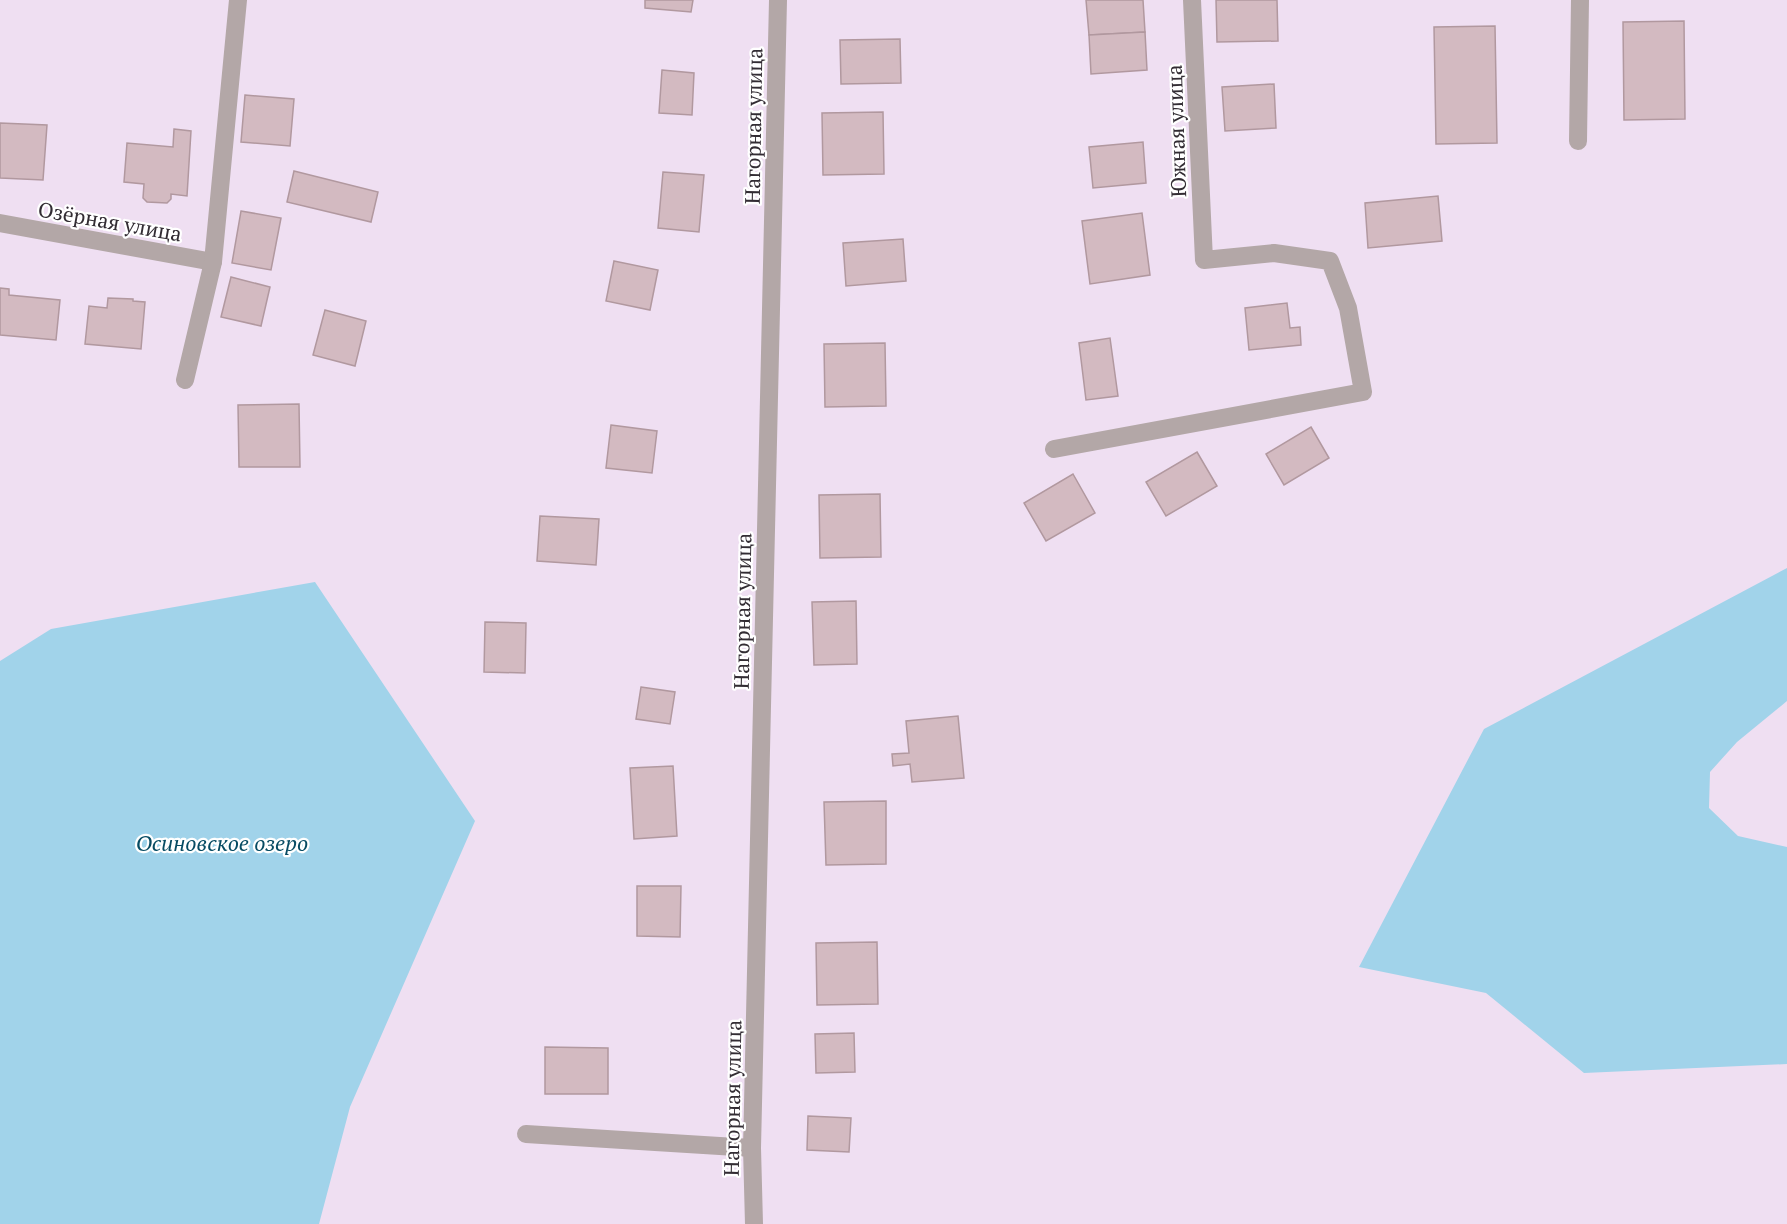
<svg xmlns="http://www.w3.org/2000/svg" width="1787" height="1224" viewBox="0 0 1787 1224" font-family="'PT Serif',serif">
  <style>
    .water { fill: #a1d3ea }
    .building { fill: #d3bac1; stroke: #b1989f; stroke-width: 1.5 }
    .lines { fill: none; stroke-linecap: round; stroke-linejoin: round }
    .minor { stroke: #b3a7a7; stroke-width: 18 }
    .labels { text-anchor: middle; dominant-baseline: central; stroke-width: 4.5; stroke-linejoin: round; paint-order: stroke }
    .street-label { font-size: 21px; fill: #322c33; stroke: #fff }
    .water-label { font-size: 22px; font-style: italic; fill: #064b63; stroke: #fff }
  </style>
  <rect width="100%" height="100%" fill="#efdff2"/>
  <g class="water">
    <path d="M1787 568V701L1737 742 1710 772 1709 808 1738 836 1787 847V1064L1584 1073 1486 993 1359 967 1484 729Z"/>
    <path d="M315 582 475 821 350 1107 319 1224H0V661L51 629Z"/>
  </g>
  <g class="building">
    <path d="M645 0H693L691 12 645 8Z"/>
    <path d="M1086 0H1143L1145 32 1089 35Z"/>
    <path d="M1216 0H1277L1278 41 1217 42Z"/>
    <path d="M1684 21 1685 119 1624 120 1623 22Z"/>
    <path d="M1495 26 1497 143 1436 144 1434 27Z"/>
    <path d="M1145 32 1147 70 1091 74 1089 35Z"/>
    <path d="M900 39 901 83 841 84 840 40Z"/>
    <path d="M662 70 694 73 692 115 659 113Z"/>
    <path d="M1274 84 1276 128 1225 131 1222 87Z"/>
    <path d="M245 95 294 99 290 146 241 142Z"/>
    <path d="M883 112 884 174 823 175 822 113Z"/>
    <path d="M0 123 47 125 43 180 0 178Z"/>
    <path d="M174 129 191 131 187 196 171 194V199L167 203 147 202 143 198 144 184 124 182 127 143 173 147Z"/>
    <path d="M1143 142 1146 183 1093 188 1089 147Z"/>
    <path d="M294 171 378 192 371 222 287 202Z"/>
    <path d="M663 172 704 175 699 232 658 228Z"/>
    <path d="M1438 196 1442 241 1368 248 1365 203Z"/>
    <path d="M241 211 281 218 271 270 232 263Z"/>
    <path d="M1142 213 1150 275 1090 284 1082 221Z"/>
    <path d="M903 239 906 281 846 286 843 243Z"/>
    <path d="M614 261 658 270 650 310 606 301Z"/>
    <path d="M231 277 270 287 261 326 221 317Z"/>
    <path d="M0 288 9 289V295L60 300 56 340 0 335Z"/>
    <path d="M108 298 133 299V301L145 302 141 349 85 344 89 306 107 308Z"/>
    <path d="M1287 303 1290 328 1300 327 1301 345 1249 350 1245 308Z"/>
    <path d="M325 310 366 321 355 366 313 355Z"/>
    <path d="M1110 338 1118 396 1086 400 1079 343Z"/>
    <path d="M885 343 886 406 825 407 824 344Z"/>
    <path d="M299 404 300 467H239L238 405Z"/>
    <path d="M611 425 657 431 652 473 606 468Z"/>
    <path d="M1311 427 1329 458 1284 485 1266 454Z"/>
    <path d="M1197 452 1217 486 1166 516 1146 482Z"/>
    <path d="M1073 474 1095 513 1046 541 1024 503Z"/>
    <path d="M880 494 881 557 820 558 819 495Z"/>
    <path d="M540 516 599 519 596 565 537 561Z"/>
    <path d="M856 601 857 664 814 665 812 602Z"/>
    <path d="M485 622 526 623 525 673 484 672Z"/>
    <path d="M641 687 675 692 670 724 636 719Z"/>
    <path d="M958 716 964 778 912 782 910 764 893 766 892 754 909 753 906 721Z"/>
    <path d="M673 766 677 836 634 839 630 768Z"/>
    <path d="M886 801V864L826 865 824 802Z"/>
    <path d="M637 886H681L680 937 637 936Z"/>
    <path d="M877 942 878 1004 817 1005 816 943Z"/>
    <path d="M854 1033 855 1072 816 1073 815 1034Z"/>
    <path d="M545 1047 608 1048V1094H545Z"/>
    <path d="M808 1116 851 1118 849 1152 807 1150Z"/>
  </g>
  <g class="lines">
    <g class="minor">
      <path d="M1578 141 1580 0"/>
      <path d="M0 223 213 262"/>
      <path d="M185 380 213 262 238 0"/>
      <path d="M1054 449 1363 392 1348 308 1330 261 1274 253 1204 260 1192 0"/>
      <path d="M526 1134 752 1148"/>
      <path d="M754 1224 752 1148 778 0"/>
    </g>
  </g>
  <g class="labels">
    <g class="street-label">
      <text transform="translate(753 126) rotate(-89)">Нагорная улица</text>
      <text transform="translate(1176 131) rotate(-92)">Южная улица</text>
      <text transform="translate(110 221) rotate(10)">Озёрная улица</text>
      <text transform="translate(742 611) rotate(-89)">Нагорная улица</text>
      <text transform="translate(732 1098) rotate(-89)">Нагорная улица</text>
    </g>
    <g class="water-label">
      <text x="222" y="842">Осиновское озеро</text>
    </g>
  </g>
</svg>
